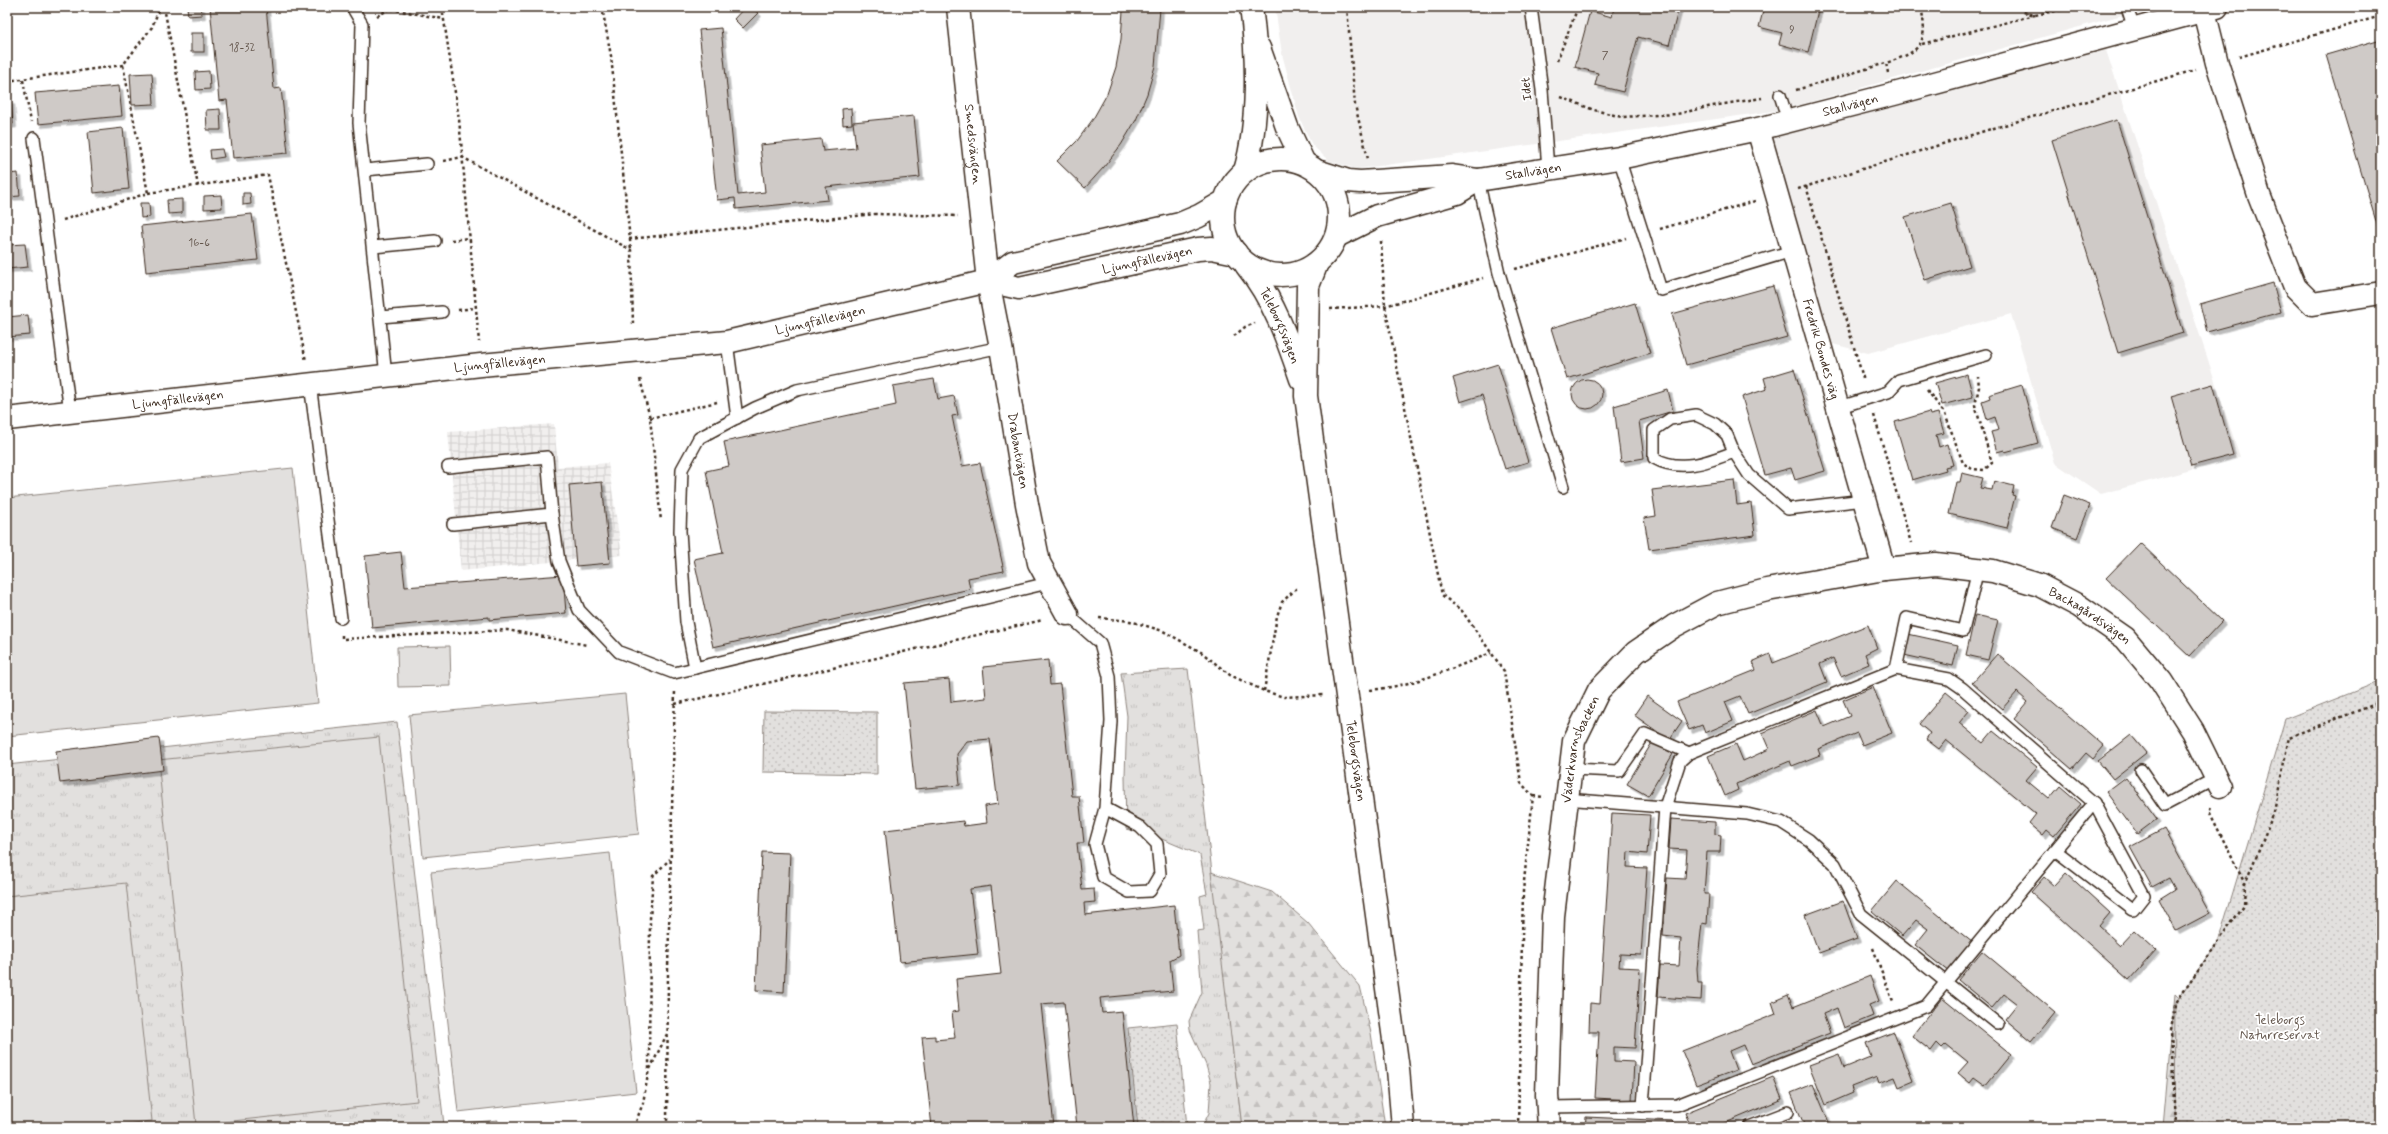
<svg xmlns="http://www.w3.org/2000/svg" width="2388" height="1134" viewBox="0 0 2388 1134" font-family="Mynerve,sans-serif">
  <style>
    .built { fill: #f1efee }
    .industrial { fill: url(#industrial-grid) }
    .grass { fill: url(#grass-tufts); stroke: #8e857e }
    .forest { fill: url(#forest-firs); stroke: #8e857e }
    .park { fill: url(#park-dots); stroke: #8e857e }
    .pitch { fill: #e2e0de; stroke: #8e857e }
    .building { fill: #cfcac7; stroke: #3b2a1e; filter: url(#shadow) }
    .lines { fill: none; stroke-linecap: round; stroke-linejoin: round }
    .lane-casing { stroke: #3b2a1e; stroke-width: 14 }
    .street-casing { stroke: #3b2a1e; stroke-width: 25 }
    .secondary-casing { stroke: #3b2a1e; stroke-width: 25 }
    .path { stroke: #3b2a1e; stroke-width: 2.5; stroke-dasharray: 3 3; stroke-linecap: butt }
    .lane { stroke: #fff; stroke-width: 11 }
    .street { stroke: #fff; stroke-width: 22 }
    .secondary { stroke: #fff; stroke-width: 22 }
    .labels { text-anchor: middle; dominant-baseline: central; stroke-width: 3.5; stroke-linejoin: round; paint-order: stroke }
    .number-label { font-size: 11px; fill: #605248 }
    .street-label { font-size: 13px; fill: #3b2a1e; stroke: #fff }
    .park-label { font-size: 13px; fill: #65584e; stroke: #fff }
  </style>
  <defs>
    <pattern id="industrial-grid" width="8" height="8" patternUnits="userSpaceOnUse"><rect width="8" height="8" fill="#f1efee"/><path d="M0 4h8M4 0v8" fill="none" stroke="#d0cdcc"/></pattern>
    <pattern id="grass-tufts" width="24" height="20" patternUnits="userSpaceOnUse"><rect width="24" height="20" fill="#e2e0de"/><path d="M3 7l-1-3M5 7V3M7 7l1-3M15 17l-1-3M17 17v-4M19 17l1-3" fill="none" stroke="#c3c0be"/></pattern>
    <pattern id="forest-firs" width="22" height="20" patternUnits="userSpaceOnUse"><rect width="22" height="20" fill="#e2e0de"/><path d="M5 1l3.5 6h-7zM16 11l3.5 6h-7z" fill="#c3c0be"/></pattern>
    <pattern id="park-dots" width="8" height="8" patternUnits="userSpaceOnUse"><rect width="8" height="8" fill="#e2e0de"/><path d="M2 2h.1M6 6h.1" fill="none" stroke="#c3c0be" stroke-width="1.8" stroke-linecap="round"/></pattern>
    <filter id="shadow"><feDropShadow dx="3.5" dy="3.5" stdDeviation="0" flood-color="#0004"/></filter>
  </defs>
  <rect width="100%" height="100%" fill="#fff"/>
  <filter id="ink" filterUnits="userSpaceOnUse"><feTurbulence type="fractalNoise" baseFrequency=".025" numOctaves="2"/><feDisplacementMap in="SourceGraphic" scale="8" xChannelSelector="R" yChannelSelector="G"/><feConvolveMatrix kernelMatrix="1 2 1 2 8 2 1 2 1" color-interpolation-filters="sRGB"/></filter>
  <g filter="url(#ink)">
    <g class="built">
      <path d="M1275 7H2151L1781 110 1357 169 1329 161 1312 145 1299 117 1282 54Z"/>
      <path d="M2102 38 2240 457 2101 494 2055 463 2011 314 1868 353 1817 340 1758 129Z"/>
    </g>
    <path class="industrial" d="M554 424 558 467 608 463 622 555 461 571 448 432Z"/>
    <g class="grass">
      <path d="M1188 669 1242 1127H1202L1209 1113 1211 1083 1206 1065 1190 1030 1189 1021 1202 992 1197 931 1204 930 1200 896 1207 894 1200 855 1157 837 1126 829 1125 776 1127 716 1121 673Z"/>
      <path d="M397 722 444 1125 498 1120 496 1127H7V765Z"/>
    </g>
    <g class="forest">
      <path d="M1211 872 1272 892 1308 923 1360 986 1371 1033 1385 1127H1242Z"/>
      <path d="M2175 994 2191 1009 2196 1127H2163Z"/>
    </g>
    <g class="park">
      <path d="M2381 681V1127H2174L2175 1004 2218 942 2285 719Z"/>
      <path d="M764 711 877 712V774L763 772Z"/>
      <path d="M1177 1023 1187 1127H1138L1128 1028Z"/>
    </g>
    <g class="pitch">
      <path d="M293 468 318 703 7 736V498Z"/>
      <path d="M450 646 451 686 398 687 397 647Z"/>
      <path d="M625 694 639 834 423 857 409 715Z"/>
      <path d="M379 737 417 1101 196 1125 158 760Z"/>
      <path d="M610 853 636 1092 458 1112 431 872Z"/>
      <path d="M126 883 152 1121 94 1127H7V896Z"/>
    </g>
    <g class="building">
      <path d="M187 7H201L202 15 188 16Z"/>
      <path d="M210 7H266L274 89 281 88 288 153 233 158 227 100 219 101Z"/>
      <path d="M745 7H751L758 13 743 28 734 19Z"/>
      <path d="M1614 7H1679L1669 45 1638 37 1623 92 1595 85 1598 73 1575 67 1590 11 1612 17Z"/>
      <path d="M1764 7H1819L1808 52 1779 44 1782 33 1759 27Z"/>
      <path d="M1160 9 1155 66 1147 94 1136 120 1121 145 1104 167 1085 188 1057 161 1077 141 1093 119 1107 94 1116 67 1121 39 1123 11Z"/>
      <path d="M721 28 738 195 765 192 760 145 821 139 823 151 856 148 853 122 914 116 920 177 826 187 828 200 736 209 735 198 717 200 699 30Z"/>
      <rect x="191" y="33" width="13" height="19"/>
      <path d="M2381 39V238L2326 55Z"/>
      <path d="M209 71 210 89 196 90 195 72Z"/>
      <path d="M152 73 154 104 132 105 130 74Z"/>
      <path d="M119 86 122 116 38 124 35 93Z"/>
      <path d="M11 101 13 124 7 125V102Z"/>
      <path d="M851 108 852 124 843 125 842 109Z"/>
      <path d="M220 109 221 130H207L206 110Z"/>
      <path d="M2117 120 2183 333 2118 353 2052 140Z"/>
      <path d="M123 128 129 189 94 193 88 132Z"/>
      <path d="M222 149 224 157 211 159 210 150Z"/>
      <path d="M18 173 20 196 7 197V174Z"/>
      <path d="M243 193H250L251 204 243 205Z"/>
      <path d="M221 195 222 208 204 209V196Z"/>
      <path d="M182 199V213L168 214 167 200Z"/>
      <path d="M140 203H149L150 217 141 218Z"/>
      <path d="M1951 203 1970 266 1925 280 1905 217Z"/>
      <path d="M252 214 258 260 146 272 141 226Z"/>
      <path d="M25 244 28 267 7 269V245Z"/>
      <path d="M2273 283 2281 312 2207 332 2200 304Z"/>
      <path d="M1773 286 1787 337 1686 365 1672 314Z"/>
      <path d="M1635 303 1650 353 1567 379 1551 328Z"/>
      <path d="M28 315 30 335 7 337V317Z"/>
      <path d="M1498 364 1528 462 1505 469 1482 395 1460 402 1453 378Z"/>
      <path d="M1794 369 1825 471 1795 480 1791 468 1765 475 1742 397 1767 389 1764 378Z"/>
      <path d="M1967 374 1973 397 1942 405 1935 383Z"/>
      <path d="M934 379 938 399 954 396 958 415 952 416 962 466 980 463 1004 571 968 578 970 589 713 647 694 559 723 553 706 471 729 466 724 442 896 405 893 386Z"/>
      <circle cx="1587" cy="394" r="15"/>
      <path d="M2213 384 2233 455 2191 466 2171 396Z"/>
      <path d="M2022 385 2038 443 2005 452 2004 450 1997 452 1991 432 1999 430 1995 417 1987 420 1982 401 1990 398 1989 395Z"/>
      <path d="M1668 390 1673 411 1639 421 1644 458 1621 462 1614 406Z"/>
      <path d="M1929 412 1930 415 1938 413 1944 433 1936 435 1939 447 1947 444 1953 465 1945 467 1946 470 1912 480 1895 422Z"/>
      <path d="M1962 473 1983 478 1980 488 1992 490 1994 481 2014 486 2012 495 2015 496 2007 528 1949 514 1956 482H1960Z"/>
      <path d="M1734 480 1737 505 1751 503 1755 535 1649 549 1644 518 1656 516 1652 490Z"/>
      <path d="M602 482 610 563 576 566 569 485Z"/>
      <path d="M2064 495 2090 505 2077 538 2052 528Z"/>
      <path d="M2140 543 2222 621 2189 656 2106 578Z"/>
      <path d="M401 552 405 587 563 575 566 613 489 620V617L372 628 365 556Z"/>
      <path d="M1975 615 1998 620 1988 660 1966 655Z"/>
      <path d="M1868 625 1877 648 1865 654 1869 664 1841 676 1833 658 1820 664 1827 682 1748 714 1740 696 1725 702 1733 721 1705 733 1702 725 1689 730 1677 702 1756 670 1752 662 1770 654 1773 663Z"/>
      <path d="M1908 634 1958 645 1953 666 1904 655Z"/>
      <path d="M1997 654 2104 746 2093 759 2086 753 2072 769 2014 719 2028 702 2017 692 2002 709 1972 683Z"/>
      <path d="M1048 660 1050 685 1060 684 1072 796H1079L1084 843H1077L1082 890 1094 889 1095 902 1084 903 1085 915 1174 905 1179 955 1170 960 1173 991 1100 998 1102 1013 1122 1011 1134 1127H1077L1064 1002 1041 1004 1054 1127H932L922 1037 935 1036V1040L955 1038 952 1012 959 1011 956 979 1001 974 991 886 970 889 978 954 900 962 885 830 963 821 964 826 987 823 985 806 998 804 990 739 967 741 957 754 960 785 915 789 904 683 949 679 951 702 986 698 983 667Z"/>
      <path d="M1873 687 1892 733 1862 745 1857 733 1818 749 1820 755 1792 766 1790 761 1736 784 1738 790 1725 796 1708 756 1736 744 1743 761 1769 749 1762 733 1817 710 1824 727 1850 716 1843 700Z"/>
      <path d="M1946 692 1969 711 1959 723 1983 743 1993 731 2037 767 2026 780 2049 799 2060 786 2081 804 2054 836 2047 830 2043 835 2029 823 2036 814 1946 740 1939 749 1926 739 1930 733 1919 724Z"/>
      <path d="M1647 696 1682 721 1669 740 1634 715Z"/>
      <path d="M2131 735 2146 753 2113 779 2098 761Z"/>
      <path d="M159 738 163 770 60 783 56 751Z"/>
      <path d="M1653 741 1673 754 1648 796 1627 784Z"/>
      <path d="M2126 777 2157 819 2137 834 2106 792Z"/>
      <path d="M1612 813 1650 815 1647 854 1628 852 1627 867 1647 868 1641 955 1620 954 1619 967 1640 968 1635 1048 1614 1047V1061L1634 1062 1632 1100 1595 1098 1599 1032H1589L1590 1003 1600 1004Z"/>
      <path d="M1671 819 1715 822V834L1721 835 1720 852H1707L1704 894H1709L1707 924 1702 923 1697 968 1698 983H1702L1701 1000 1658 997 1660 965 1679 966 1681 938 1663 936 1667 878 1685 879 1687 850 1669 849Z"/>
      <path d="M2164 829 2210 913 2176 931 2159 899 2175 889 2169 878 2152 887 2130 847Z"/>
      <path d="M762 852 790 853 784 992 756 990Z"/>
      <path d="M2066 873 2110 913 2099 926 2120 945 2134 930 2156 950 2129 980 2031 892 2044 877 2054 886Z"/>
      <path d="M1897 881 1973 943 1949 972 1915 945 1928 929 1916 920 1902 936 1872 911Z"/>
      <path d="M1843 901 1857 939 1819 953 1805 915Z"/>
      <path d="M1982 951 2055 1012 2031 1041 2005 1019 2017 1004 2004 994 1992 1008 1958 980Z"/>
      <path d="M1870 976 1879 1001 1869 1005 1873 1016 1844 1028 1837 1008 1823 1014 1830 1033 1751 1064 1743 1045 1729 1051 1736 1070 1696 1085 1682 1051 1776 1014 1772 1002 1788 995 1793 1007Z"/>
      <path d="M1942 998 2011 1054 1985 1086 1974 1078 1970 1083 1958 1073 1968 1062 1946 1044 1942 1048 1937 1043 1931 1051 1912 1036Z"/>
      <path d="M1894 1032 1913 1081 1899 1087 1895 1077 1879 1083 1877 1077 1851 1087 1853 1093 1825 1105 1809 1065 1839 1054 1844 1068 1871 1057 1866 1043Z"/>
      <path d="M1773 1077 1782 1099 1716 1127H1691L1685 1113Z"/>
      <path d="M1813 1084 1831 1127H1805L1791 1093Z"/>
      <path d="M1586 1117 1673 1121V1127H1585Z"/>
    </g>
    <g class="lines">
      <defs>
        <g id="lane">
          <path d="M352 7 362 24 359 123 386 376"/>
          <path d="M1531 7 1542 90 1548 169"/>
          <path d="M2127 7 2134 29"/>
          <path d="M1780 95 1788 121"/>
          <path d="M34 138 70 412"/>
          <path d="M1619 158 1661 290 1792 251"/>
          <path d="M365 170 427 164"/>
          <path d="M1478 180 1499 273 1563 487"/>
          <path d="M373 247 435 241"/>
          <path d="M380 317 442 312"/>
          <path d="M727 342 737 418"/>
          <path d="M1001 347 797 390 755 408 699 438 682 469 680 531 686 622 695 668 1048 583"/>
          <path d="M310 384 341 618"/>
          <path d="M1837 408 1888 392 1899 380 1986 355"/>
          <path d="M1734 452C1708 462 1680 473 1654 458V430L1670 419 1696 415 1715 424 1727 435 1734 452 1749 475 1788 509 1864 500"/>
          <path d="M448 467 547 457 552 514 453 524"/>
          <path d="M552 514 559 561 579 610 619 652 674 673 695 668"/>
          <path d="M1067 614 1100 643 1109 676 1111 721 1105 808 1095 844 1103 877 1129 892 1150 891 1160 874 1157 844 1140 827 1105 808"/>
          <path d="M1896 669 1907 618 1963 631 1978 569"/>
          <path d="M1570 769 1619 771 1645 734 1689 753"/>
          <path d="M2141 770 2165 805 2216 778"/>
          <path d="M1566 799 1747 814 1781 822 1809 840 1835 864 1861 914 1998 1024"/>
          <path d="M1643 1106 1665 807 1680 761 1689 753 1896 669 1949 679 1962 688 2094 803 2144 896 2133 910 2055 850"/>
          <path d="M1548 1107 1677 1105 1926 1006 2094 803"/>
          <path d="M1749 1127 1788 1112"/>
        </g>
        <g id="street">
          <path id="s1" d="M958 7 988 281 1001 347 1027 504 1039 563 1067 614"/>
          <path d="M2204 11 2217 63 2259 195 2295 287 2312 304 2381 293"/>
          <path id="s2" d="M1758 129 1884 569"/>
          <path id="s3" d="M1320 172 1348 181 1360 182 1452 176 1478 180 1619 158 1758 129 1894 94 2217 7"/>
          <path d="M1337 236 1377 216 1457 193 1478 180"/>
          <path id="s4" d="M988 281 1019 288 1198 249 1212 248 1236 253"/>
          <path id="s5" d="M7 419 481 365 727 342 988 281 1013 262 1180 224 1199 216 1225 201"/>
          <path id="s6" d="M1549 1127 1547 1095 1553 916 1574 741 1599 690 1636 652 1674 626 1717 603 1767 590 1884 569 1936 564 1993 571 2039 585 2079 606 2125 638 2161 681 2193 731 2220 786"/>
        </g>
        <g id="secondary">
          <path d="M1259 48 1287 127 1304 163"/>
          <circle cx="1281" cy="217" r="58"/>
          <path d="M1245 171C1259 123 1258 57 1251 7"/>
          <path id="s7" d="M1317 263 1308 286 1306 396 1398 1069 1403 1127"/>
          <path id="s8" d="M1246 265C1274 300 1287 338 1301 379"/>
        </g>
      </defs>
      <use href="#lane" class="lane-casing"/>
      <use href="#street" class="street-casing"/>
      <use href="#secondary" class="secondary-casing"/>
      <g class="path">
        <path d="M164 7 198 186"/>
        <path d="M442 7 459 119 479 342"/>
        <path d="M602 7 611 56 631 250"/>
        <path d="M1347 7 1355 105 1368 159"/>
        <path d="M2021 7 2023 12 2035 15 2075 7"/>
        <path d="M391 9 444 19"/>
        <path d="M377 16 393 7"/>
        <path d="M1922 44 2035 15"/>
        <path d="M2239 57 2381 16"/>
        <path d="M1557 61 1578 7"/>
        <path d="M1888 73 1886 63C1920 52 1929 44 1921 7"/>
        <path d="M23 80 31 122"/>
        <path d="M7 81 123 65 152 27 160 7"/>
        <path d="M1796 90 1886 63"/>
        <path d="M1561 97 1594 110 1622 117 1677 114 1712 106 1762 98"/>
        <path d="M444 161 462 157 631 250 633 325"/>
        <path d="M1806 186 1864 381"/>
        <path d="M1798 189 1994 128 2195 70"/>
        <path d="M148 193 268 175 306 361"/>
        <path d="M63 220 148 193 123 65"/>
        <path d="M1660 229 1755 201"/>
        <path d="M629 239 875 214 958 216"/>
        <path d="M451 240 469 238"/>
        <path d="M1381 241 1385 306 1442 595 1462 611 1504 671 1521 783 1533 796 1523 891 1518 1127"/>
        <path d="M1515 269 1626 238"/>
        <path d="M1330 309 1385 306 1483 278"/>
        <path d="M458 310 475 308"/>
        <path d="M1234 336 1245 327 1255 323"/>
        <path d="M640 379 650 418 661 521"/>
        <path d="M1927 390 1945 414 1963 463 1972 469 1984 470 1992 463 1975 405 1979 387 1978 376"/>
        <path d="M1874 415 1911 543"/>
        <path d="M650 418 717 402"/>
        <path d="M1099 618 1130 621 1163 631 1201 652 1230 675 1264 691 1284 697 1324 695"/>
        <path d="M342 635V639L507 630 587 645"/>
        <path d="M1370 690C1413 686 1451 669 1491 653"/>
        <path d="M1264 691 1277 616 1282 602 1297 588"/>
        <path d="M675 704 1043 620"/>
        <path d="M1533 796 1545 797"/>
        <path d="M2211 807 2209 811 2245 884"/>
        <path d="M1873 948 1893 1002"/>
        <path d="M650 1069 667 1034"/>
        <path d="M634 1127 643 1103 649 1069 650 919 653 876 670 859"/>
        <path d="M667 1127 668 969 675 690"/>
        <path d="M2175 1127 2171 1031 2175 1004 2244 905 2245 884 2274 812 2289 737 2381 702"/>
      </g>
      <use href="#lane" class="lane"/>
      <use href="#street" class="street"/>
      <use href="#secondary" class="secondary"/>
    </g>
  </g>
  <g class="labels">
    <g class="number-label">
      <text x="1792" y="30">9</text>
      <text x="242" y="48">18-32</text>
      <text x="1605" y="56">7</text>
      <text x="199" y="243">16-6</text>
    </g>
    <g class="street-label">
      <text transform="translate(1527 89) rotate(-96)">Idet</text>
      <text stroke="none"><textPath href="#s3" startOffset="540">Stallvägen</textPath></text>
      <text stroke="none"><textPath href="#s1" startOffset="138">Smedsvängen</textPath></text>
      <text stroke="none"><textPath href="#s3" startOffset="216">Stallvägen</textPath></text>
      <text stroke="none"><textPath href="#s4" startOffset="163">Ljungfällevägen</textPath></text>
      <text stroke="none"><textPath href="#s5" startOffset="820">Ljungfällevägen</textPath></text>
      <text stroke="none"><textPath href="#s8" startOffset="70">Teleborgsvägen</textPath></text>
      <text stroke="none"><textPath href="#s2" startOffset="229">Fredrik Bondes väg</textPath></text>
      <text stroke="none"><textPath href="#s5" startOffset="496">Ljungfällevägen</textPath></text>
      <text stroke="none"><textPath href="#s5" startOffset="172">Ljungfällevägen</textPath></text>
      <text stroke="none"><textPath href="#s1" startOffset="448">Drabantvägen</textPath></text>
      <text stroke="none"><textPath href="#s6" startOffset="980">Backagårdsvägen</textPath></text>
      <text stroke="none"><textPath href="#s6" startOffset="381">Väderkvarnsbacken</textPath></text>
      <text stroke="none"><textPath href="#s7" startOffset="503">Teleborgsvägen</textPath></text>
    </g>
    <g class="park-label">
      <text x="2280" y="1020">Teleborgs<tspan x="2280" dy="15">Naturreservat</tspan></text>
    </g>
  </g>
  <rect width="2388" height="1134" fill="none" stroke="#fff" stroke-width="24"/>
  <rect x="12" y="12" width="2364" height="1110" fill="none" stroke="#3b2a1e" stroke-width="1.5" filter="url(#ink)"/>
</svg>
